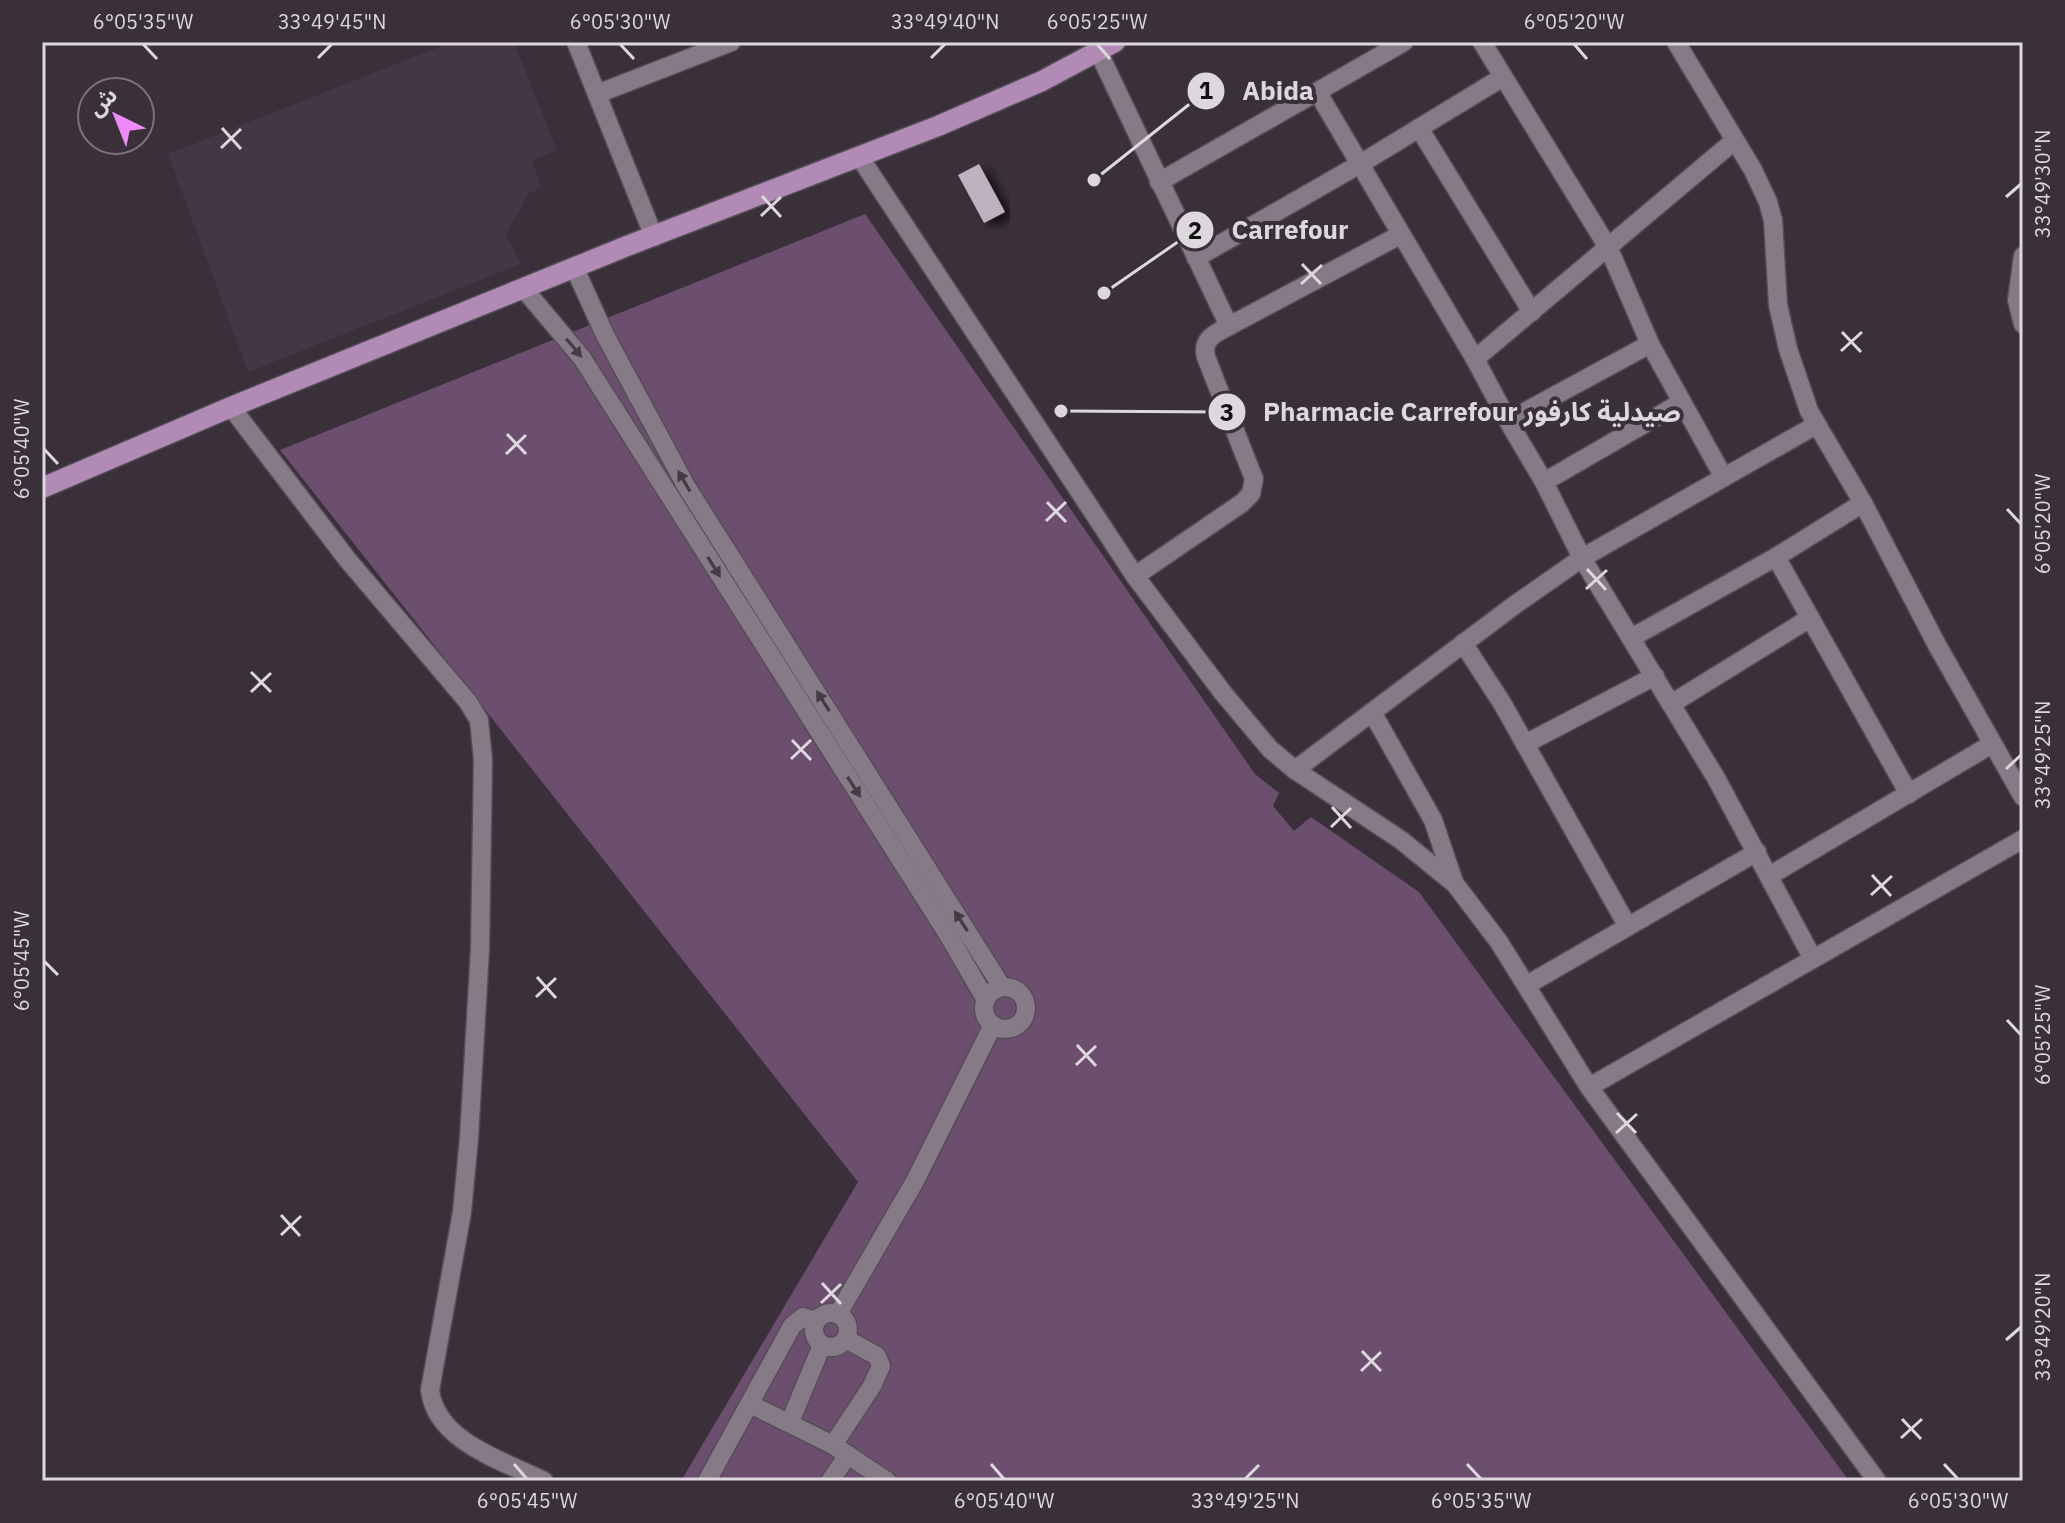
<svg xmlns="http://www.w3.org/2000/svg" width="2065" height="1523" viewBox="0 0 2065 1523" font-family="'IBM Plex Sans','Noto Sans Arabic',sans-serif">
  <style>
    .built { fill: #443645 }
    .green { fill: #6c4f6f }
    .building { fill: #beb2bf; filter: url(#shadow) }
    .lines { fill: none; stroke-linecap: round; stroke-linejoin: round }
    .street-casing { stroke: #554d56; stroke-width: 21 }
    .primary-casing { stroke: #554d56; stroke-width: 23 }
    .street { stroke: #857a86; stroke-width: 18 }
    .primary { stroke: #b18ab5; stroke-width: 20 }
    .oneway { fill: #443b45 }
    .ticks { fill: none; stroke: #ddd7de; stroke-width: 3 }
    .leader { fill: none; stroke: #ddd7de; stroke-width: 3 }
    .callout-dot { fill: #ddd7de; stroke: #39303a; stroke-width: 3 }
    .mark-label { font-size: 24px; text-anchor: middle; font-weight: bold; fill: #111 }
    .callout-label { font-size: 26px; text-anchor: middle; font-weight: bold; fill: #ddd7de; stroke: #39303a; stroke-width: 8; stroke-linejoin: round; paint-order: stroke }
    .neatline { fill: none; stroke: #ddd7de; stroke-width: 3 }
    .ticks-label { font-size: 20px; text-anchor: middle; fill: #ddd7de }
  </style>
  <defs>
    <filter id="shadow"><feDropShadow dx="9" dy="5" stdDeviation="4" flood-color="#0009"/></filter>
  </defs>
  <rect width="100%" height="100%" fill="#39303a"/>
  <path class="built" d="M452 42H514L557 150 532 161 542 188 529 193 506 234 521 264 248 372 168 154Z"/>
  <path class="green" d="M865 214 1255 774 1279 793 1273 806 1294 831 1311 817 1419 892 1849 1481H681L858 1182 280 450Z"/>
  <path class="building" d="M979 164 1005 212 984 223 958 175Z"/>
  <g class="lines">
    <defs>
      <g id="street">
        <path d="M576 42 654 237"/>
        <path d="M1482 42 1609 249 1650 344 1723 476"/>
        <path d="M1676 42 1753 170 1768 202 1773 220 1778 305 1788 349 1809 411 1863 503 1937 645 2023 797"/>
        <path d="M1098 51 1229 326"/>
        <path d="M1318 93 1475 359 1508 421"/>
        <path d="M597 94 731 42"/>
        <path d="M1419 128 1532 312"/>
        <path d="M859 156 1135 576 1223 693 1270 749 1295 770 1401 840 1455 884 1499 942 1589 1087 1877 1481"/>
        <path d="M1159 182 1404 42"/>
        <path d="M2023 256 2017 300 2023 324"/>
        <path d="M1196 258 1360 164 1503 77"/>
        <path d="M575 269 605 335 686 486 1002 987"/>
        <path d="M524 289 582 358 947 933 986 1000"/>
        <path d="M1650 344 1508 421 1544 482 1582 558 1716 778 1813 959"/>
        <path d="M1475 359 1734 141"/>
        <path d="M231 407 347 559 468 702 479 720 483 760 480 949 469 1138 462 1212 430 1390C436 1442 504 1461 544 1481"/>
        <path d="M1544 482 1682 402"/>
        <path d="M1776 557 1909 794"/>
        <path d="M1135 576 1242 503 1251 494 1254 479 1206 357C1201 339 1216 333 1229 326L1400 235"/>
        <path d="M1631 638 1776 557 1863 503"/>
        <path d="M1463 643 1502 703 1627 925"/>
        <path d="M1671 704 1810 618"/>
        <path d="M1372 712 1433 820 1454 882"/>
        <path d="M1525 744 1655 676"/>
        <path d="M1295 770 1516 604 1582 558 1816 425"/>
        <path d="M1769 876 1992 744"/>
        <path d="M1527 985 1757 852"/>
        <circle cx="1005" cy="1008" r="21"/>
        <path d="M1589 1087 2023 839"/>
        <circle cx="831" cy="1330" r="17"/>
        <path d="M838 1314 915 1181 993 1025"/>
        <path d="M750 1404 833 1445 887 1481"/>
        <path d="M790 1422 822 1345"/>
        <path d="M833 1445 872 1386 881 1366 877 1356 846 1339"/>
        <path d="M707 1481 792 1326 803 1317 816 1321"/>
        <path d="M830 1481 848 1455"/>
      </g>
      <path id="primary" d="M42 488 231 407 627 246 938 126 1042 81 1115 42"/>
    </defs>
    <use href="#street" class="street-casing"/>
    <use href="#primary" class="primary-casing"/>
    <use href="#street" class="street"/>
    <use href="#primary" class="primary"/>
  </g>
  <defs><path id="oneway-solid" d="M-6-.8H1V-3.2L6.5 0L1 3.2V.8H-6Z" transform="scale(2)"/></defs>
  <g class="oneway">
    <use href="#oneway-solid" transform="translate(574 348) rotate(50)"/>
    <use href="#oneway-solid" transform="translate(684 481) rotate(-120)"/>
    <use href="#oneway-solid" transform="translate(714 567) rotate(58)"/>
    <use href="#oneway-solid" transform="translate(823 701) rotate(-122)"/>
    <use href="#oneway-solid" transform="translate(854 787) rotate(57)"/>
    <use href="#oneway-solid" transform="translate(961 921) rotate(-123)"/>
  </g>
  <path class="ticks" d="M143 44 157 59M620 44 634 59M1097 44 1110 59M1574 44 1587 59M318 58 332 44M931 58 945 44M222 128 241 149M221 148 241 129M762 196 781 217M2006 197 2021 184M761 216 781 197M1302 264 1321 284M1301 284 1322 265M1842 332 1861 352M1841 351 1862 332M507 434 526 454M44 449 58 464M506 454 526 435M1047 502 1066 522M2007 509 2021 524M1046 521 1066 502M1587 569 1606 590M1586 589 1607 570M251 672 271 692M251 692 271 673M792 740 811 760M791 759 811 740M2006 769 2021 755M1332 807 1351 828M1331 827 1351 808M1872 875 1891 896M1871 895 1892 876M44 961 58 975M537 977 556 998M536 997 556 978M2007 1020 2021 1035M1077 1045 1096 1066M1076 1065 1096 1046M1617 1113 1636 1133M1616 1133 1637 1114M281 1215 300 1236M281 1235 301 1216M822 1283 841 1304M821 1303 841 1284M2006 1340 2021 1327M1362 1351 1381 1371M1361 1371 1381 1352M1902 1419 1921 1439M1901 1438 1922 1419M514 1464 527 1479M991 1464 1004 1479M1467 1464 1481 1479M1944 1464 1958 1479M1245 1479 1259 1465"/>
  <path class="leader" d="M1094 180L1206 91M1104 293L1195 230M1061 411L1227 412"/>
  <g class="callout-dot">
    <circle cx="1094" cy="180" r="8"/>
    <circle cx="1104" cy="293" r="8"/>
    <circle cx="1061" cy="411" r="8"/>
    <circle cx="1206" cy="91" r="20"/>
    <circle cx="1195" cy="230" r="20"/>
    <circle cx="1227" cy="412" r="20"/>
  </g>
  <g class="mark-label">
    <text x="1206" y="99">1</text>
    <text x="1195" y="239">2</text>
    <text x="1227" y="421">3</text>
  </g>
  <g class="callout-label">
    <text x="1278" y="100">Abida</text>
    <text x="1290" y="239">Carrefour</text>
    <text x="1472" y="421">Pharmacie Carrefour صيدلية كارفور</text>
  </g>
  <rect width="2065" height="1523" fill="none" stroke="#39303a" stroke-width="88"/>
  <g transform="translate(116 116) rotate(317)"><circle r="38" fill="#39303a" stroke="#7b737c" stroke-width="2"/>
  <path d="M0-6L14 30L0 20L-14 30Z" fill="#ed8cf9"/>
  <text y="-12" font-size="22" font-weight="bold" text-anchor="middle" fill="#ddd7de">ش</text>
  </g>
  <rect x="44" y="44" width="1977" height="1435" class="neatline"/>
  <g class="ticks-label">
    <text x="143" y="29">6°05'35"W</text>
    <text x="332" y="29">33°49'45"N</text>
    <text x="620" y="29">6°05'30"W</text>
    <text x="945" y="29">33°49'40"N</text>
    <text x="1097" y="29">6°05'25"W</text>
    <text x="1574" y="29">6°05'20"W</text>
    <text transform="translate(2043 184) rotate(-90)" y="7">33°49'30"N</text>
    <text transform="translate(22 449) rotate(-90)" y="7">6°05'40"W</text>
    <text transform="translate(2043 524) rotate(-90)" y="7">6°05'20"W</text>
    <text transform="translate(2043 755) rotate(-90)" y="7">33°49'25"N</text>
    <text transform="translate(22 961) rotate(-90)" y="7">6°05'45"W</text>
    <text transform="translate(2043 1035) rotate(-90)" y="7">6°05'25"W</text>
    <text transform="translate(2043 1327) rotate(-90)" y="7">33°49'20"N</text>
    <text x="527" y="1508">6°05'45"W</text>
    <text x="1004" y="1508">6°05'40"W</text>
    <text x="1245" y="1508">33°49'25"N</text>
    <text x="1481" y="1508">6°05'35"W</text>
    <text x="1958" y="1508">6°05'30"W</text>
  </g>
</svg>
